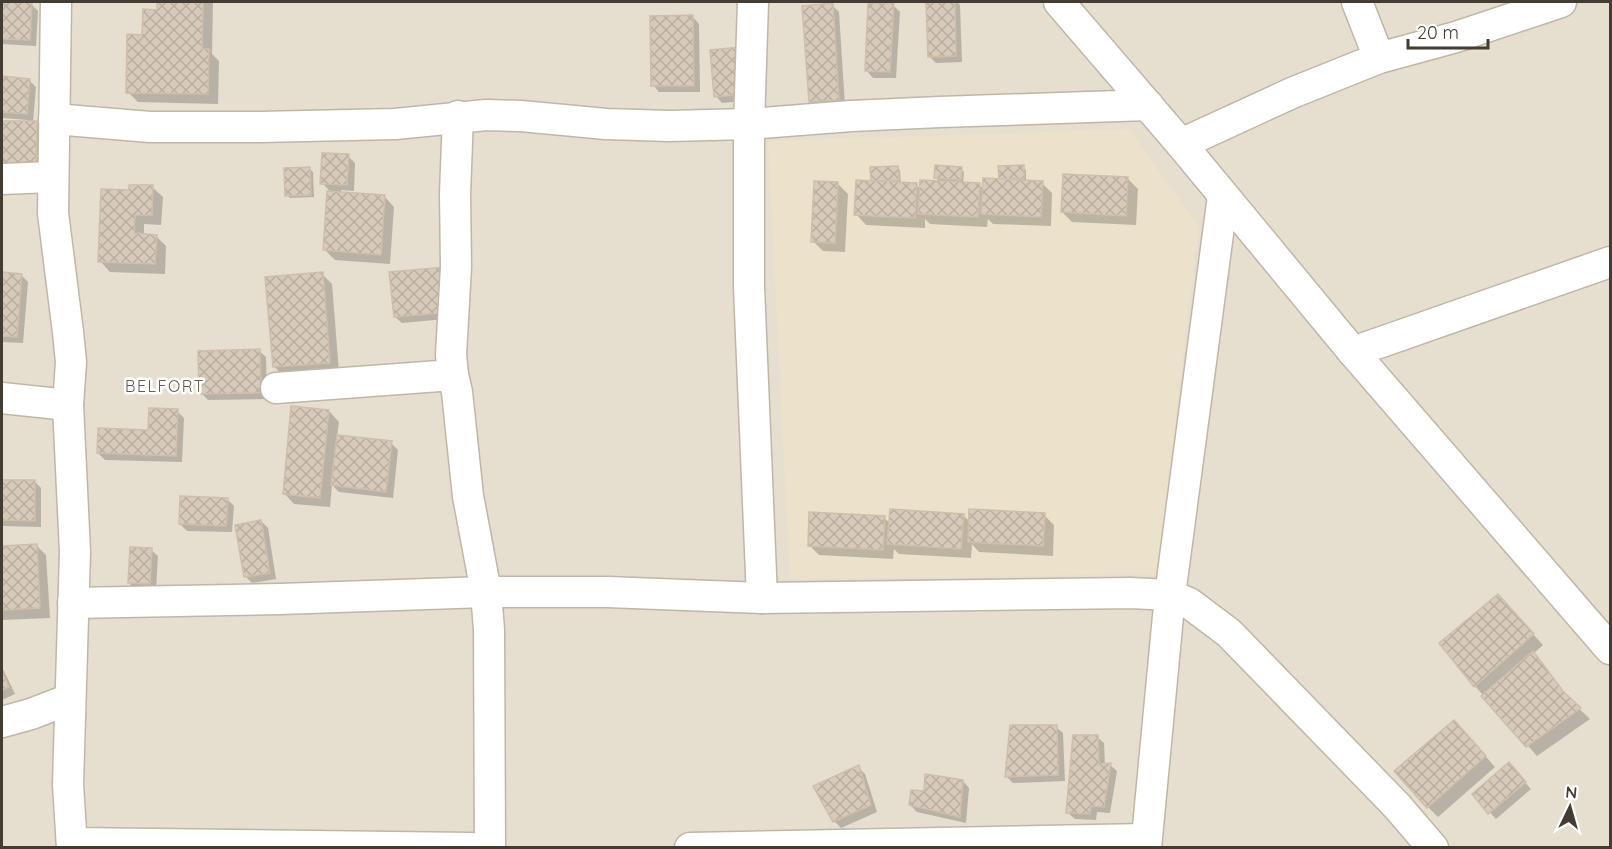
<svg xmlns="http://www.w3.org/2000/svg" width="1612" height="849" viewBox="0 0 1612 849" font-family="Quicksand,sans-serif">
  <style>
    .residential { fill: #e6decf }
    .education { fill: #ece1ca }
    .shadow { fill: #0003 }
    .building { fill: url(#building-cross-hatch); stroke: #cfbfaa; stroke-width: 1.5 }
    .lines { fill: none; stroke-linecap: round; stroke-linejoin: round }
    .minor-casing { stroke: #c0b6a7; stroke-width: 33 }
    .minor { stroke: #fff; stroke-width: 30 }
    .labels { text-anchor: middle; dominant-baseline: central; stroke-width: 5; stroke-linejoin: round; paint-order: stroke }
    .neighbourhood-label { font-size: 16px; letter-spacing: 1.5px; fill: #665949; stroke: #fff }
  </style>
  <defs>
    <pattern id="building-cross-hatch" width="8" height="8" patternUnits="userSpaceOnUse" patternTransform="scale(1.5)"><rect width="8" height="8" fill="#d7caba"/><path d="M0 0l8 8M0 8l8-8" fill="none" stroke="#baaea0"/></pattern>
  </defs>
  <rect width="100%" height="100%" fill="#f2ece2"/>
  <rect class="residential" x="2" y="2" width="1608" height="845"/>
  <path class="education" d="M1129 129 1199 227 1157 574 790 579 768 141Z"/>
  <g class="shadow">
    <path d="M2 2 31 4 38 11 36 46 2 44Z"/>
    <path d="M159 2H213L212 54 219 61 218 104 138 102 128 92 144 36 159 11Z"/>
    <path d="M928 2H957L960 5 962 62 936 63 929 56Z"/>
    <path d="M832 5 839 12 845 106 817 108 811 102Z"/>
    <path d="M893 5 900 12 896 78H873L867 71Z"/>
    <path d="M693 17 699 24 700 92H659L653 85Z"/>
    <path d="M741 49 752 100 722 103 716 96Z"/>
    <path d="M2 78 29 80 36 87 33 122H36L43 129 42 170 2 169V122H28V120L2 118Z"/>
    <path d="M348 156 355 163 354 191 341 190V193L384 196 394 207 390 264 335 260 325 250 331 192 322 183Z"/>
    <path d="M897 167 900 170 901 184 916 185 921 189 940 182 936 178 961 169 964 172 963 184 979 185 984 189 1003 181 1000 178 1023 167 1026 170V182L1042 183 1052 193 1051 226 993 224 988 219 987 227 930 224 925 219V228L866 225 856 214 875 183 872 180Z"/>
    <path d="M310 169 313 172 314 197 290 198 287 195Z"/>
    <path d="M1128 179 1138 189 1136 225 1072 222 1062 212Z"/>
    <path d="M838 184 848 194 845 252 823 251 813 241Z"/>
    <path d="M152 187 163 197 161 225 144 224V235L156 236 166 246 165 274 110 272 100 261 131 192Z"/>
    <path d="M2 274 21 275 28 282 23 343 2 342Z"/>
    <path d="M322 274 332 284 339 372 284 377 274 366Z"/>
    <path d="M391 274 456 318 402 323 395 317Z"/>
    <path d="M259 351 266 357 267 399 208 400 201 393Z"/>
    <path d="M177 411 184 418 182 462 105 460 98 453 149 432Z"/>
    <path d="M329 411 339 422 337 437 391 443 398 450 393 498 339 492 332 485 330 507 294 504 284 493Z"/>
    <path d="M2 481 35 482 41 488V527L2 526Z"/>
    <path d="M227 499 234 506 232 532 187 531 180 524Z"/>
    <path d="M963 515 970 522 1044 515 1054 525 1053 556 979 552 972 544 971 558 899 554 894 549 893 559 819 555 809 545 884 518 890 523Z"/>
    <path d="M261 521 268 528 276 579 252 583 245 576Z"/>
    <path d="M36 545 46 555 50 618 2 620V547Z"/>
    <path d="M151 550 158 556 156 590H136L129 583Z"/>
    <path d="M1505 604 1543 645 1533 654 1572 702 1590 719 1537 756 1475 686Z"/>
    <path d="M2 667 15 694 2 700Z"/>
    <path d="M1056 727 1063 733 1065 781 1013 783 1006 776Z"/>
    <path d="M1464 732 1495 767 1438 817 1428 807Z"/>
    <path d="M1097 737 1104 743 1105 765H1110L1117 771 1110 813 1097 812 1096 820 1075 819 1068 813Z"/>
    <path d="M858 767 865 774 877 812 841 828 834 821Z"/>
    <path d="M1515 771 1531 789 1496 819 1474 795Z"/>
    <path d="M963 781 969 788 966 823 917 812 910 805 925 792Z"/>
  </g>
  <g class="building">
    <path d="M2 2H32L30 40 2 39Z"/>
    <path d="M157 2H203L202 49H209L208 94 126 93 127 34 142 35 143 9 157 10Z"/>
    <path d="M926 2H955L956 56 928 57Z"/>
    <path d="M833 3 839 100 809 102 802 6Z"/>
    <path d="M868 3H894L890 72 865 71Z"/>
    <path d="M693 15 694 86H651L650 16Z"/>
    <path d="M741 47 746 94 714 97 710 50Z"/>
    <path d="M2 76 30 79 27 114 2 112Z"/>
    <path d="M2 121H37L36 164 2 163Z"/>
    <path d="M322 153 349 154 347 185 320 184Z"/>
    <path d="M935 165 962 167 961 180 934 178Z"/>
    <path d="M1024 165V178L999 179 998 166Z"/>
    <path d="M898 166 899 180 871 181 870 167Z"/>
    <path d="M310 167 311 195 285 196 284 168Z"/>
    <path d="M1063 174 1128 177 1126 216 1061 212Z"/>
    <path d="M983 178 1043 181 1041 217 981 214Z"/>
    <path d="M856 180 917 183 915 218 854 215Z"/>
    <path d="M920 180 980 183 978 217 918 214Z"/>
    <path d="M814 181 838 182 835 243 811 242Z"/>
    <path d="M129 185H153L152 215H135L134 233 157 235 155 264 98 262 101 189 129 190Z"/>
    <path d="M327 191 385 195 381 255 323 250Z"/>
    <path d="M446 267 450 312 394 317 389 272Z"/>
    <path d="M2 272 22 274 17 337 2 336Z"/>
    <path d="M323 272 330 363 273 367 265 277Z"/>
    <path d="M260 349 261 393 199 394 198 351Z"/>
    <path d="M291 406 329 410 320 498 283 494Z"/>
    <path d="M149 408 178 409 176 456 97 453 98 428 148 430Z"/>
    <path d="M337 435 392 441 386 492 331 485Z"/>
    <path d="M2 480H35V521L2 520Z"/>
    <path d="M180 496 228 498 226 526 179 524Z"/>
    <path d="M890 509 964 514 961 549 887 544Z"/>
    <path d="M969 509 1045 513 1043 546 968 542Z"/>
    <path d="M809 512 885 516 883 550 808 546Z"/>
    <path d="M261 520 270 573 244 577 235 525Z"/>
    <path d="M37 544 40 608 2 610V546Z"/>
    <path d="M130 547 152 548 150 584 128 583Z"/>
    <path d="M1498 594 1534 634 1474 687 1439 643Z"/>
    <path d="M1533 651 1563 691 1581 708 1526 747 1481 696Z"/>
    <path d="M2 671 9 687 2 690Z"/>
    <path d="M1454 720 1486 756 1427 808 1394 771Z"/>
    <path d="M1010 725H1057L1058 775 1005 777Z"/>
    <path d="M1073 735H1098L1099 764 1111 763 1104 807 1091 806 1090 814 1066 813Z"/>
    <path d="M1509 762 1526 782 1488 814 1472 794Z"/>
    <path d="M859 765 871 805 833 822 813 786Z"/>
    <path d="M925 774 963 780 960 817 909 805 911 790 924 791Z"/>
  </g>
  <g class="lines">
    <defs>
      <g id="minor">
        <path d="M56 2 53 213 68 332 71 362 68 405 75 552 68 784 72 848"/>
        <path d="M753 2 749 124V287L762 598"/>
        <path d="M1059 2 1181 144 1353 352 1610 649"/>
        <path d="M1357 2 1379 58"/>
        <path d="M458 116 455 194 456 267 451 355 453 375 457 392 468 496 486 592 489 630 490 848"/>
        <path d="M54 119 150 127H260L395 124 486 115 521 116 606 124 669 126 749 124 851 116 940 112 1148 105"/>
        <path d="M1181 144 1292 93 1379 58 1456 37 1561 2"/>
        <path d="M2 179 52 177"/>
        <path d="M1353 352 1610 262"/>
        <path d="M276 388 453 375"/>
        <path d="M2 398 68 405"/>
        <path d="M73 603 280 599 486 592H607L762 598 1131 593 1170 595 1189 603 1229 633 1397 806 1433 848"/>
        <path d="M2 722 31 714 70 699"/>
        <path d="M72 843 471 848"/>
        <path d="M690 848 1146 839"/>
        <path d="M1146 848 1170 595 1223 196"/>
      </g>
    </defs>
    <use href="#minor" class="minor-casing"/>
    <use href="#minor" class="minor"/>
  </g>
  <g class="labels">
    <g class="neighbourhood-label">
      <text x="165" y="386">BELFORT</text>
    </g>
  </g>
  <rect width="1612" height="849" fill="none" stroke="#433c32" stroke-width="6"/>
  <g transform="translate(1570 807) rotate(5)" stroke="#ffffff" stroke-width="4.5" paint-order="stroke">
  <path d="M0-4.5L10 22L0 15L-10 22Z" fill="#433c32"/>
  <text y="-9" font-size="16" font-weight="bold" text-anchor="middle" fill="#433c32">N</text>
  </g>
  <path d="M1408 39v9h80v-9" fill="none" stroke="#433c32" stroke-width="3"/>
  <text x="1417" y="39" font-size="18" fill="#433c32" stroke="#ffffff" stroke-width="4.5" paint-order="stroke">20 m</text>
</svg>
